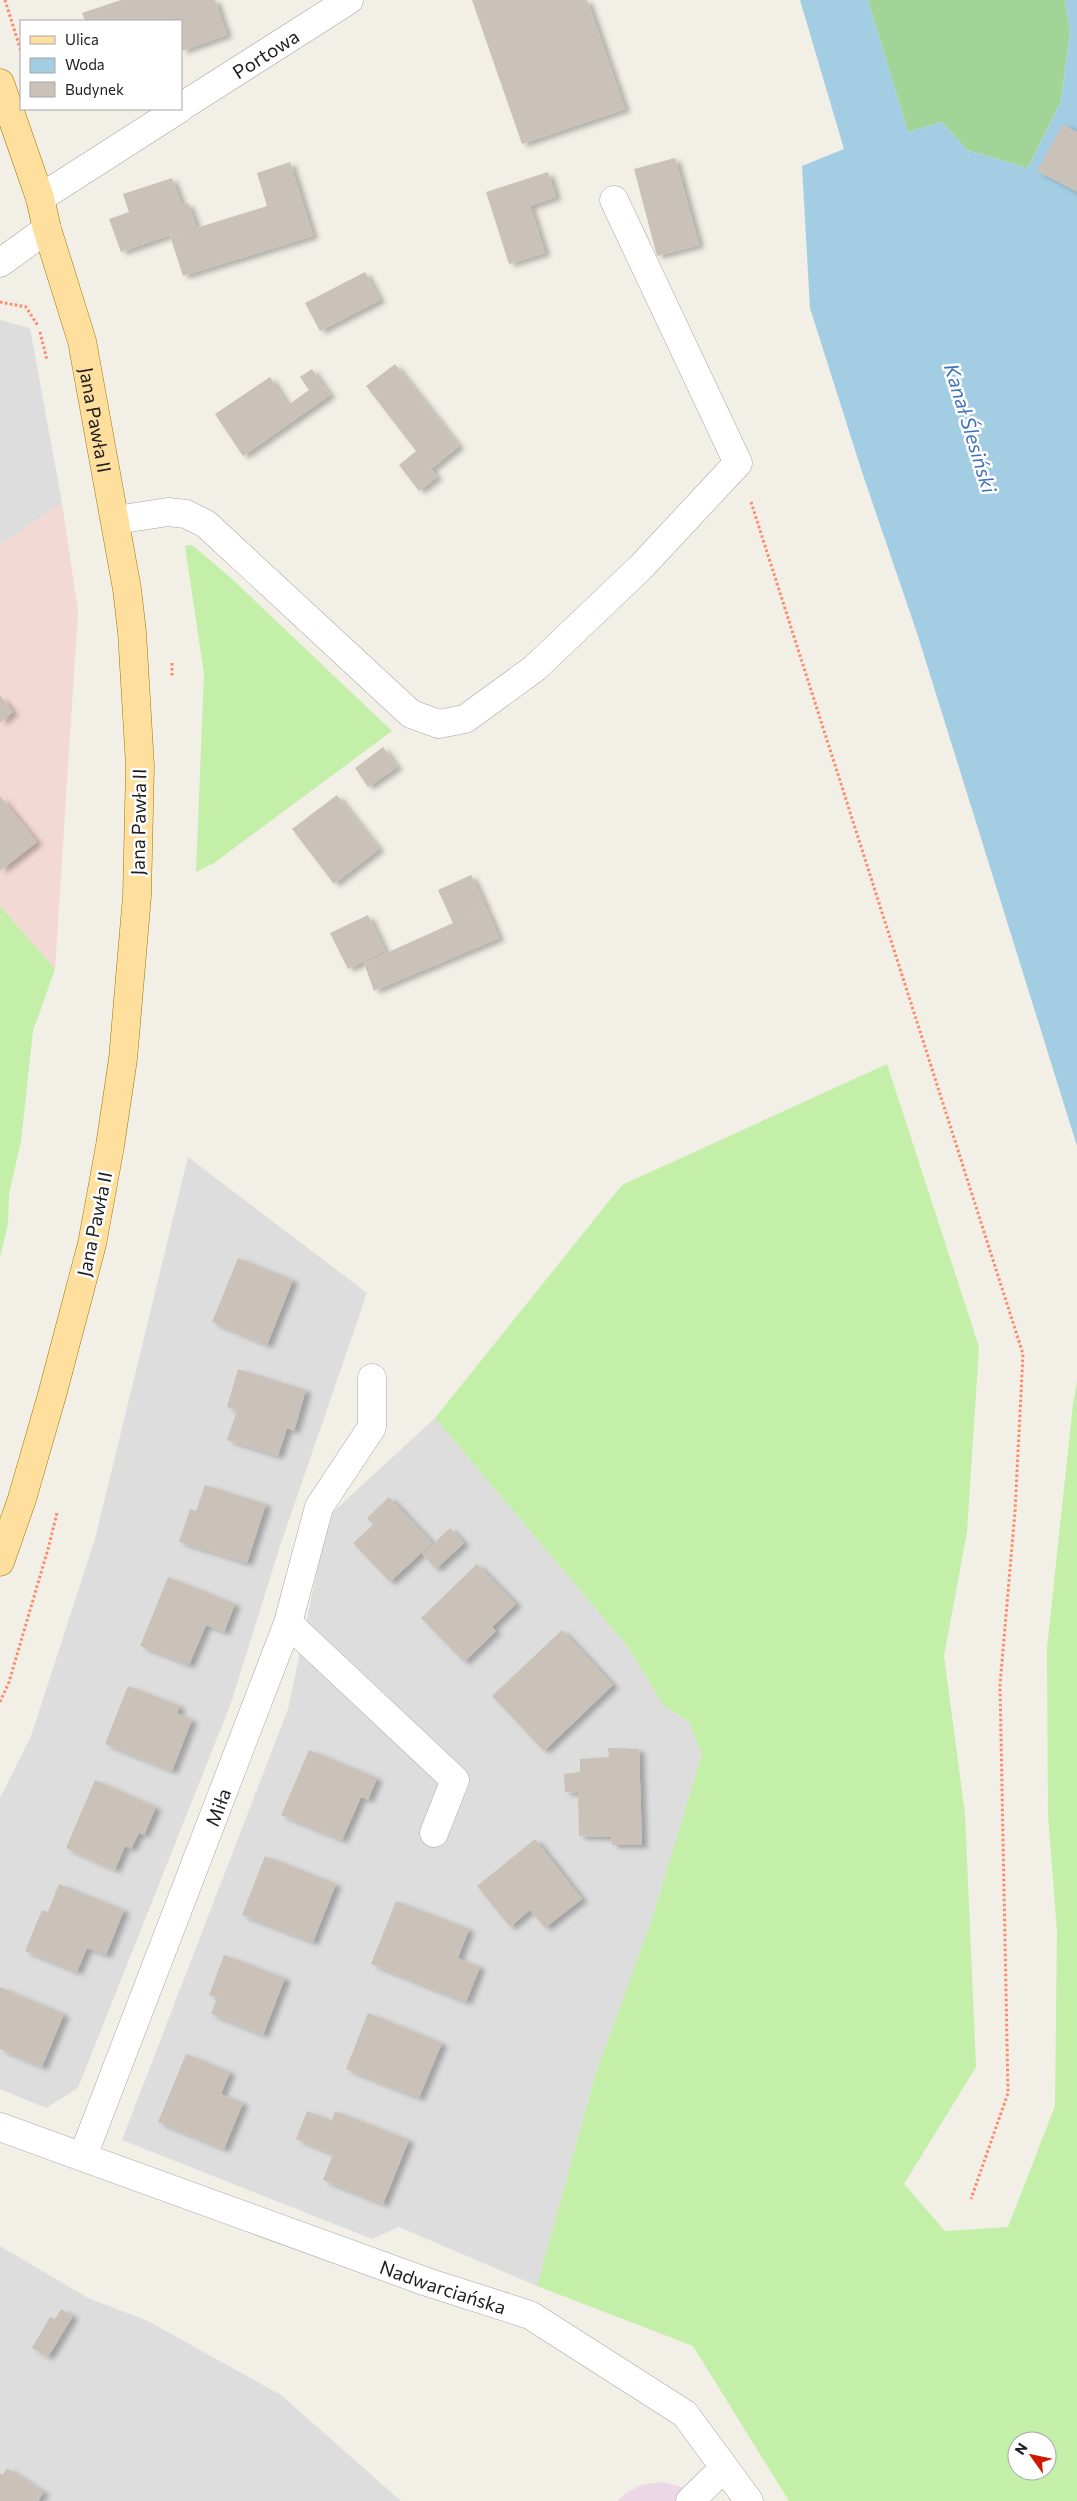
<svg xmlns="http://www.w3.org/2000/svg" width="1077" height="2501" viewBox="0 0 1077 2501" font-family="Commissioner,sans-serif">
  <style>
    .residential { fill: #dedddd }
    .commercial { fill: #f3d9d4 }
    .industrial { fill: #ebd7e5 }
    .grass { fill: #c3efa8; fill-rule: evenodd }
    .forest { fill: #a2d497 }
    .water { fill: #a3cde2 }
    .building { fill: #cac2b8; filter: url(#shadow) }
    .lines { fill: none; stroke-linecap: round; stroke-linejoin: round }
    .minor-casing { stroke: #a7a7a7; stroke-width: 29 }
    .major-casing { stroke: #9c7900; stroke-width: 29 }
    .path { stroke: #ff8969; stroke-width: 3; stroke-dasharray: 2.5 2.5; stroke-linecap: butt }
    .minor { stroke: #fff; stroke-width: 28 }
    .major { stroke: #ffdf9d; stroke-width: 28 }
    .labels { text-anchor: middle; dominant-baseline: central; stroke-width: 5; stroke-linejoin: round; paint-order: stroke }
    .street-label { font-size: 19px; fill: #202020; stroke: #fff }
    .water-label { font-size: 20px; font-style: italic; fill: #4371b9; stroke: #fff }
  </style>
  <defs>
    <filter id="shadow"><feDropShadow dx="5.5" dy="3" stdDeviation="2.5" flood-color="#0004"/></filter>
  </defs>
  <rect width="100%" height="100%" fill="#f1efe6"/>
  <g class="residential">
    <path d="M0 320 30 328 62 503 0 545Z"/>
    <path d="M188 1157 367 1293 280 1546 231 1703 78 2088 46 2108 0 2089V1798L31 1736 95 1539Z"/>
    <path d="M435 1418 628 1647 663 1705 689 1722 702 1754 653 1917 595 2076 537 2286 399 2227 372 2239 122 2140 288 1709 321 1552 333 1512Z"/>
    <path d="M0 2246 88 2298 148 2321 281 2395 401 2501H0Z"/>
  </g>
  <path class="commercial" d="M62 503 78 611 55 969 0 906V545Z"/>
  <path class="industrial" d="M661 2482 679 2486 696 2495 701 2501H618L625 2494 641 2485Z"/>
  <g class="grass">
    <path d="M192 545 232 579 392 731 214 863 196 872 204 674 185 546Z"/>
    <path d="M0 906 55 969 33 1031 21 1141 9 1194 8 1224 0 1257Z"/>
    <path d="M887 1064 979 1347 967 1532 944 1656 965 1814 976 2067 904 2184 945 2231 1008 2227 1055 2106 1057 1932 1048 1814 1047 1648 1073 1404 1077 1381V2501H789L693 2346 537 2286 595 2076 653 1916 702 1754 689 1722 663 1705 628 1647 435 1418 622 1185ZM1017 2441H1047V2471H1017Z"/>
  </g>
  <path class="forest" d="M868 0H1065L1070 31 1061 101 1028 168 967 150 942 122 908 132Z"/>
  <path class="water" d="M800 0H868L908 132 942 122 967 150 1028 168 1061 101 1070 31 1065 0H1077V1146L917 633 862 472 810 308 802 166 844 149Z"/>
  <g class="building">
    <path d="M121 0H215L227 35 181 51V21H85L82 13Z"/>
    <path d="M472 0H587L625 109 522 144Z"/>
    <path d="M1063 124 1077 132V192L1037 171Z"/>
    <path d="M675 158 699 245 657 256 634 169Z"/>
    <path d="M290 162 313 236 183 276 170 236 267 206 257 173Z"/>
    <path d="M548 172 556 197 530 206 545 253 509 264 486 192Z"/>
    <path d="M172 178 182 205 188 203 196 226 121 252 109 219 129 212 123 194Z"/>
    <path d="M365 272 380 300 320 331 305 303Z"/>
    <path d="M395 364 459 446 431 469 437 477 419 491 399 465 416 451 366 386Z"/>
    <path d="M312 369 330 395 243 456 215 414 270 377 288 405 309 390 300 377Z"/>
    <path d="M0 695 13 712 0 723Z"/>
    <path d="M383 747 397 767 368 787 355 768Z"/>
    <path d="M337 795 379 849 334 884 292 829Z"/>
    <path d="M0 796 37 842 0 871Z"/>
    <path d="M471 875 486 907 458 920 486 908 499 938 374 991 364 963 453 923 438 890Z"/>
    <path d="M368 915 385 951 348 969 330 933Z"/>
    <path d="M238 1258 293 1280 267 1345 212 1322Z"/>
    <path d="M238 1369 306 1390 294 1431 287 1428 278 1456 227 1440 237 1410 227 1407Z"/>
    <path d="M205 1485 266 1504 247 1563 179 1542 190 1509 196 1511Z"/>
    <path d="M389 1497 432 1543 390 1582 353 1543 373 1525 367 1518Z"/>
    <path d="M450 1528 464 1543 436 1569 422 1554Z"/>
    <path d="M477 1564 516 1604 492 1627 496 1631 464 1662 421 1618Z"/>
    <path d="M168 1577 235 1604 224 1632 206 1625 189 1665 140 1646Z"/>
    <path d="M562 1630 613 1685 544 1751 492 1696Z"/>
    <path d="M128 1686 180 1706 177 1713 192 1720 172 1771 105 1744Z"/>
    <path d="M608 1748 639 1749 642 1845H612L611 1837 579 1836 578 1793 565 1792 564 1774 580 1772V1759L609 1757Z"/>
    <path d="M309 1750 377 1778 368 1800 361 1797 342 1840 281 1815Z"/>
    <path d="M95 1780 156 1807 144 1835 139 1833 131 1849 125 1846 115 1870 66 1848Z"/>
    <path d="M535 1839 582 1899 545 1928 530 1910 510 1927 477 1886Z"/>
    <path d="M265 1856 336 1884 313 1942 242 1915Z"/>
    <path d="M59 1884 124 1910 106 1955 87 1948 77 1972 25 1951 42 1910 48 1912Z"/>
    <path d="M396 1901 469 1929 458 1958 480 1967 466 2002 371 1964Z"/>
    <path d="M224 1955 285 1978 263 2035 211 2014 217 1998 209 1995Z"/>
    <path d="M0 1987 64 2014 42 2067 0 2049Z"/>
    <path d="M368 2013 442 2043 419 2098 346 2069Z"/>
    <path d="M186 2054 230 2072 221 2094 243 2103 224 2149 158 2122Z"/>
    <path d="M307 2111 332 2121 335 2111 409 2140 383 2204 323 2180 333 2154 296 2139Z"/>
    <path d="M61 2309 73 2316 48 2357 32 2348 50 2317 55 2319Z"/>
    <path d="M7 2468 44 2492 38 2501H0V2473L3 2475Z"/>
  </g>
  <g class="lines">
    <defs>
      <g id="minor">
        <path id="s1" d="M181 107 349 0"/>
        <path d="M40 198 179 109"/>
        <path d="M0 263 47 229"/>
        <path d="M116 520 168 512 186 514 206 524 411 714 439 724 465 719 535 668 641 567 738 463 614 200"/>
        <path d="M288 1623 455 1780 434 1833"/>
        <path id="s2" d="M0 2127 427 2282 530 2315 685 2414 749 2501"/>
        <path id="s3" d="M83 2156 288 1623 319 1507 372 1427V1378"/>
        <path d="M690 2501 724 2468"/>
      </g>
      <g id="major">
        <path id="s4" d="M0 83 40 198 47 229 82 341 127 589 132 632 140 766 137 896 123 1059 110 1146 92 1244 52 1395 22 1499 0 1562"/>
      </g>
    </defs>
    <use href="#minor" class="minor-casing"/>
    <use href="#major" class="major-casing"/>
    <g class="path">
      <path d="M5 0 21 51"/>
      <path d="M0 302 26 307 38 326"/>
      <path d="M40 332 47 360"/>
      <path d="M751 502 1023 1354 1015 1511 1000 1685 1008 2093 971 2199"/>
      <path d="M172 663V676"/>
      <path d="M0 1702 9 1682 48 1549 57 1513"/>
    </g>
    <use href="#minor" class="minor"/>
    <use href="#major" class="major"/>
  </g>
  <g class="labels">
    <g class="street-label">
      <text stroke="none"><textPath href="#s1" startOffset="100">Portowa</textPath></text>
      <text stroke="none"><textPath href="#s4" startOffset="351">Jana Pawła II</textPath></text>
      <text transform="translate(138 822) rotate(-89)">Jana Pawła II</text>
      <text transform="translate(94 1224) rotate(-78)">Jana Pawła II</text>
      <text stroke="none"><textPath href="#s3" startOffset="374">Miła</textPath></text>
      <text stroke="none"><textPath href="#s2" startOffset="471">Nadwarciańska</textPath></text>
    </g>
    <g class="water-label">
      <text transform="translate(971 428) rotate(73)">Kanał Ślesiński</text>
    </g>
  </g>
  <rect x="20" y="20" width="162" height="90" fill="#ffffff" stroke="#a6a6a6"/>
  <rect x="30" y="36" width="25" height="8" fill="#ffdf9d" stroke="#a6a6a6"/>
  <text x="65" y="45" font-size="15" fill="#202020">Ulica</text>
  <rect x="30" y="58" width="25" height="15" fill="#a3cde2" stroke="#a6a6a6"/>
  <text x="65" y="70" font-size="15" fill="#202020">Woda</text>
  <rect x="30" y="82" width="25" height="15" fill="#cac2b8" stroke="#a6a6a6"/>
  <text x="65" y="95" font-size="15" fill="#202020">Budynek</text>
  <g transform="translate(1032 2456) rotate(303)"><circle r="24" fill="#ffffff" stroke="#a6a6a6"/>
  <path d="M0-4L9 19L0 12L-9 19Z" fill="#d01700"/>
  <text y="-8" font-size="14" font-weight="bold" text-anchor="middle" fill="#202020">N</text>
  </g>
</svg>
